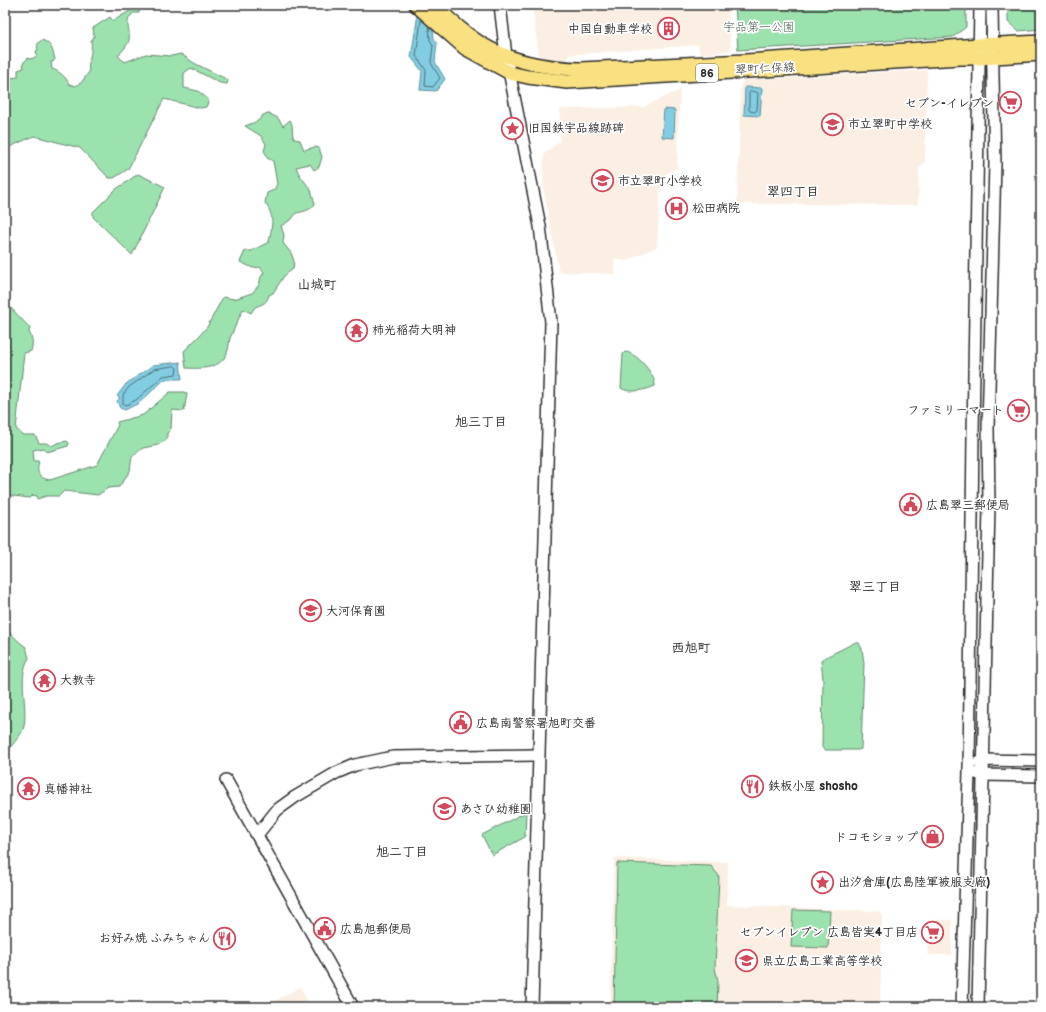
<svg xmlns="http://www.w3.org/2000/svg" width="1046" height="1012" viewBox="0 0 1046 1012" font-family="'Balsamiq Sans','Klee One',sans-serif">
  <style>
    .built { fill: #fbefe3 }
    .green { fill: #9ce2af; stroke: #64866d }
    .water { fill: #82cde2; stroke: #5f8c99 }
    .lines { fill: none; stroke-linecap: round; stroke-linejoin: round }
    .shore { stroke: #4e6c74; stroke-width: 1 }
    .tertiary-casing { stroke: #2b2b2b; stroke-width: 14 }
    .primary-casing { stroke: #2b2b2b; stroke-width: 16 }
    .tertiary { stroke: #fff; stroke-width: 11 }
    .primary { stroke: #f9e181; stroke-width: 13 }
    .labels { text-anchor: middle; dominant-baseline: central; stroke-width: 3.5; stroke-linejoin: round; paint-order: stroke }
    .shield { fill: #fff; stroke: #6b6b6b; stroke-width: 1 }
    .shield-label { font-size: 11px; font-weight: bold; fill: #2b2b2b }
    .park-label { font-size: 12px; fill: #4d6253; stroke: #fff }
    .poi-label { font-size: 12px; font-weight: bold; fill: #2b2b2b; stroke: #fff; text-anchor: start }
    .street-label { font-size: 12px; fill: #2b2b2b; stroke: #fff }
    .neighbourhood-label { font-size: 13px; font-weight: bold; fill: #2b2b2b; stroke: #fff }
  </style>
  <rect width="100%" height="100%" fill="#fff"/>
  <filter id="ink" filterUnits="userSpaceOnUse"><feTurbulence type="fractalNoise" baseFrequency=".025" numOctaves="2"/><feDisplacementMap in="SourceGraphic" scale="8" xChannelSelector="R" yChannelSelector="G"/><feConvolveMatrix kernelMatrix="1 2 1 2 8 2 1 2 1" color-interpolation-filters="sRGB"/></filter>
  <g filter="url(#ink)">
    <g class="built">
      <path d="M532 5H728L731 51 700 54 698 45 568 55V61L539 57Z"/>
      <path d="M927 70 925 162 919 168 918 205 737 204 741 86 743 80Z"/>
      <path d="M680 90 677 168 661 177 657 247 626 261 614 259 615 274 559 272 543 186 544 154 560 141V109L643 107Z"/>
      <path d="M614 858 728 862 727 905 879 911 882 915 880 1007H610Z"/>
      <rect x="928" y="920" width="24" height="35"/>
      <path d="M300 987 311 1007H264Z"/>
    </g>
    <g class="green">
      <path d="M735 5H966V27L953 37 738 50Z"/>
      <path d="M1008 5H1041V29L1018 31 1008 22Z"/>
      <path d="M138 6 140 7 139 13H133C123 24 131 27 129 40 128 45 122 51 118 56L125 62 146 54 171 56 181 54 194 63 228 80 227 84 220 83 191 68 184 73V88L198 91 209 100 206 107 200 108 164 99 128 169 114 178H109L80 148 34 136 5 149V79L18 77V70L24 68 23 63 28 58 29 59 34 58 37 55 36 51 38 50C37 45 37 43 42 40 52 44 52 49 55 59L53 62H51L52 69C59 71 66 77 69 84L75 86 81 83 89 72C87 61 93 54 91 41L94 36 93 28 110 17 113 21Z"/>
      <path d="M268 113 278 118 283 126 290 120C294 126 291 132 294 139L300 140 304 150 315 147 319 148 322 157 319 167 314 170 310 164 296 167 299 174 311 190 315 204C311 210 303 212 296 213L292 219 281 226 284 235 283 243 291 253 294 261 293 269 284 276 273 293 269 295C267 303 263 304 255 307L251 313 243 309C239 319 234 328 230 338 229 342 229 346 228 350 223 369 202 369 186 368L184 351 200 335 207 327 223 297 234 299 252 293 259 285 261 277 264 272 260 267 253 268 240 262 245 251H251L269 242C272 226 275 216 265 203L267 193 274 190 277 184 273 161 267 158 266 154 264 151 266 144 261 136 245 126 258 121 263 115Z"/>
      <path d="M138 174 165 187 132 255 93 217V212L115 190Z"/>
      <path d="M9 306 30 328 29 332C33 339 33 344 31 351L24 353 16 429 23 435H35L39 443H46L52 446 57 443 67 441 69 443 68 446 47 452 44 448 33 450 34 461H39C36 472 38 478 50 480L97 465 118 425 117 422 143 415 170 392H184L187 394 184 411 172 410 171 429 167 433V439L158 445 143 448 132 456 130 471 119 487 108 488 98 495 64 491 59 496H46L37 499V496L33 495 30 498 5 495V309Z"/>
      <path d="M625 352C636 352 656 375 655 386 646 390 629 394 621 388L623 354Z"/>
      <path d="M5 628C12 634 18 642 26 647L29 658C17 676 28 705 24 726 22 735 16 739 11 747 9 750 7 754 5 758Z"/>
      <path d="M856 642 859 643 862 649 864 663 861 749 858 750H824L822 747 823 679 821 661 822 659Z"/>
      <path d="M526 812 525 837 492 855 482 835Z"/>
      <path d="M617 863 711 866 719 876 715 968 718 981 717 1007H614Z"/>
      <path d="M793 910 830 911 828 948 791 947Z"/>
    </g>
    <g class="water">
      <path d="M416 5H431L434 39 437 43 435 62 445 79 436 91 420 90 422 71 411 57 417 20Z"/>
      <path d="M745 87 762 88 760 116 744 115Z"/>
      <path d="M664 109 675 110 674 138 662 137Z"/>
      <path d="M180 362 182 379H165L139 403 125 410 120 408 117 401 120 398 117 396 126 384 153 365Z"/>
    </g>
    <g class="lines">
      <g class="shore">
        <path d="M421 20 416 56 426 70 425 86 433 87 440 78 431 63 433 45 430 40 429 26"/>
        <path d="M751 91 756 92 758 93 757 110 755 112 750 111 749 110V93Z"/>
        <path d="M175 366 177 368 176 374 163 376 136 400 126 405 123 404V395L129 387 154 369Z"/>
      </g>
      <defs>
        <g id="tertiary">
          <path d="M500 5 506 56 540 226 551 322 532 1007"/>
          <path d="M979 763 983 760 1041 761"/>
          <path d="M975 773 983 775 1041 776"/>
          <path d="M226 780 353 1007"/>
          <path d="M257 835 277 810 295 797 336 773 355 765 393 757 538 755"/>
          <path d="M962 1007 969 771 973 435 980 5"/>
          <path d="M978 1007 989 506 988 428 995 163 993 77 992 5"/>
        </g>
        <g id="primary">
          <path d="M416 5 465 48 510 73 528 77 567 82 960 58H979L1041 54"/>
          <path d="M434 5C447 17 459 29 474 39 505 61 543 68 581 69L746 61 979 45 1041 42"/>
        </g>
      </defs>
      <use href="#tertiary" class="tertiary-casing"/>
      <use href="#primary" class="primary-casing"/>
      <use href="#tertiary" class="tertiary"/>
      <use href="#primary" class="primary"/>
    </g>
  </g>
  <defs>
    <symbol id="building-ring" viewBox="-11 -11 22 22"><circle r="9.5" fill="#fff" stroke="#d1495b" stroke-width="1.5"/><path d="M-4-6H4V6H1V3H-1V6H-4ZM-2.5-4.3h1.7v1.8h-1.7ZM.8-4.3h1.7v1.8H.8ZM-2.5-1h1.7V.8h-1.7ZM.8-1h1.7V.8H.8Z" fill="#d1495b"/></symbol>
    <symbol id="supermarket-ring" viewBox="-11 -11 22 22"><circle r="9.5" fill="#fff" stroke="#d1495b" stroke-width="1.5"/><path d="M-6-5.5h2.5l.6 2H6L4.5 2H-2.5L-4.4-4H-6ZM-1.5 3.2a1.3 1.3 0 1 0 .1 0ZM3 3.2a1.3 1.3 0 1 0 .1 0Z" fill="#d1495b"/></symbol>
    <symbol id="school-ring" viewBox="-11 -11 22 22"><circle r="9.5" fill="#fff" stroke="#d1495b" stroke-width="1.5"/><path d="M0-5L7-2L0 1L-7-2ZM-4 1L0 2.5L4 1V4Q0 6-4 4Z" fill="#d1495b"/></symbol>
    <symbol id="sight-ring" viewBox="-11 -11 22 22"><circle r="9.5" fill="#fff" stroke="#d1495b" stroke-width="1.5"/><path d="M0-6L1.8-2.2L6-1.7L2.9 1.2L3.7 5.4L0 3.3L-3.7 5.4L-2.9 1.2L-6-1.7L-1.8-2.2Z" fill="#d1495b"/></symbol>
    <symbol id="hospital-ring" viewBox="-11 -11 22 22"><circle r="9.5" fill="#fff" stroke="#d1495b" stroke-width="1.5"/><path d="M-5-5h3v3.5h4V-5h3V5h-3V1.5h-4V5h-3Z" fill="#d1495b"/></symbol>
    <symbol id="temple-ring" viewBox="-11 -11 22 22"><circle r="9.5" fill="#fff" stroke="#d1495b" stroke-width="1.5"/><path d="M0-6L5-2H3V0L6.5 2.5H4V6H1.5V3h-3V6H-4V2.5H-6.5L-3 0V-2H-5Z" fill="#d1495b"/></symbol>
    <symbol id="civic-ring" viewBox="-11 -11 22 22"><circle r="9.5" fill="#fff" stroke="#d1495b" stroke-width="1.5"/><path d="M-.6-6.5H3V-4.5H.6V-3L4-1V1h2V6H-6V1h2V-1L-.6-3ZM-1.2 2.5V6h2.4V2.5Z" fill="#d1495b"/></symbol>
    <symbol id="restaurant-ring" viewBox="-11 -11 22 22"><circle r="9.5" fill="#fff" stroke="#d1495b" stroke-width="1.5"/><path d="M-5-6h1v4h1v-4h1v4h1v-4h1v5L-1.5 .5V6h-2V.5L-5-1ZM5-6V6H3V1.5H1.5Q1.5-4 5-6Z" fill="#d1495b"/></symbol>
    <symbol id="shop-ring" viewBox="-11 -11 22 22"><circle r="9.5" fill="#fff" stroke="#d1495b" stroke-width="1.5"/><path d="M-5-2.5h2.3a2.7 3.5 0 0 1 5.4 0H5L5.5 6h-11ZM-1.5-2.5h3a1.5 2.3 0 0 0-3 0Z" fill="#d1495b"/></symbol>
  </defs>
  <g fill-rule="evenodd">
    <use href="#building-ring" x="656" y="16" width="25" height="25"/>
    <use href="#supermarket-ring" x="998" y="90" width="25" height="25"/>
    <use href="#school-ring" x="820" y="112" width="25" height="25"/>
    <use href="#sight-ring" x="500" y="116" width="25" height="25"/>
    <use href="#school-ring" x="590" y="168" width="25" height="25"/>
    <use href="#hospital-ring" x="664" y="196" width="25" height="25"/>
    <use href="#temple-ring" x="344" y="318" width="25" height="25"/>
    <use href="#supermarket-ring" x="1006" y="398" width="25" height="25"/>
    <use href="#civic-ring" x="898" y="492" width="25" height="25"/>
    <use href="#school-ring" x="298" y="598" width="25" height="25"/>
    <use href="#temple-ring" x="32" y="668" width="25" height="25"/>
    <use href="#civic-ring" x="448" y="710" width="25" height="25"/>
    <use href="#restaurant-ring" x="740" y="774" width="25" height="25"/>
    <use href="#temple-ring" x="16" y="776" width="25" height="25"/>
    <use href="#school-ring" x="432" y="796" width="25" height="25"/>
    <use href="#shop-ring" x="920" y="824" width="25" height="25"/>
    <use href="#sight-ring" x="810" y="870" width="25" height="25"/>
    <use href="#civic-ring" x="312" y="916" width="25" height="25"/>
    <use href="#supermarket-ring" x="920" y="920" width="25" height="25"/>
    <use href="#restaurant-ring" x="212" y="926" width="25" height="25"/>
    <use href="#school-ring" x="734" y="948" width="25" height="25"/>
  </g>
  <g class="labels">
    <rect class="shield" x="696" y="64" width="22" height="18" rx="3"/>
    <g class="shield-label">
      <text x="707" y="73">86</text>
    </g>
    <g class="park-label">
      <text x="759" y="27">宇品第一公園</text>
    </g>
    <g class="poi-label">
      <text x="652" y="29" text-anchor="end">中国自動車学校</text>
      <text x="994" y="103" text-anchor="end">セブン-イレブン</text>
      <text x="848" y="124">市立翠町中学校</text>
      <text x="528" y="128">旧国鉄宇品線跡碑</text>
      <text x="618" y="181">市立翠町小学校</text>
      <text x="692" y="208">松田病院</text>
      <text x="372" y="330">柿光稲荷大明神</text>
      <text x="1004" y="410" text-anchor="end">ファミリーマート</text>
      <text x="926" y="505">広島翠三郵便局</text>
      <text x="326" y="611">大河保育園</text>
      <text x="60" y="680">大教寺</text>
      <text x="476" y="723">広島南警察署旭町交番</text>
      <text x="768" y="786">鉄板小屋 shosho</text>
      <text x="44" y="789">真幡神社</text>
      <text x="460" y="809">あさひ幼稚園</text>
      <text x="918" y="837" text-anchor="end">ドコモショップ</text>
      <text x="838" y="882">出汐倉庫(広島陸軍被服支廠)</text>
      <text x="340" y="929">広島旭郵便局</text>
      <text x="918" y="932" text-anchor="end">セブンイレブン 広島皆実4丁目店</text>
      <text x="210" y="938" text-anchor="end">お好み焼 ふみちゃん</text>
      <text x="762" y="961">県立広島工業高等学校</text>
    </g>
    <g class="street-label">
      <text transform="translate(765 69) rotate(-3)">翠町仁保線</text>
    </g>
    <g class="neighbourhood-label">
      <text x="793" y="192">翠四丁目</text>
      <text x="317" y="285">山城町</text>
      <text x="481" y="422">旭三丁目</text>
      <text x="875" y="587">翠三丁目</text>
      <text x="691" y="648">西旭町</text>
      <text x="402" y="852">旭二丁目</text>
    </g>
  </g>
  <rect width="1046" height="1012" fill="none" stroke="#fff" stroke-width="20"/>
  <rect x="10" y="10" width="1026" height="992" fill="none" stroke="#2b2b2b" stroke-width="1.5" filter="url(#ink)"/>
</svg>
